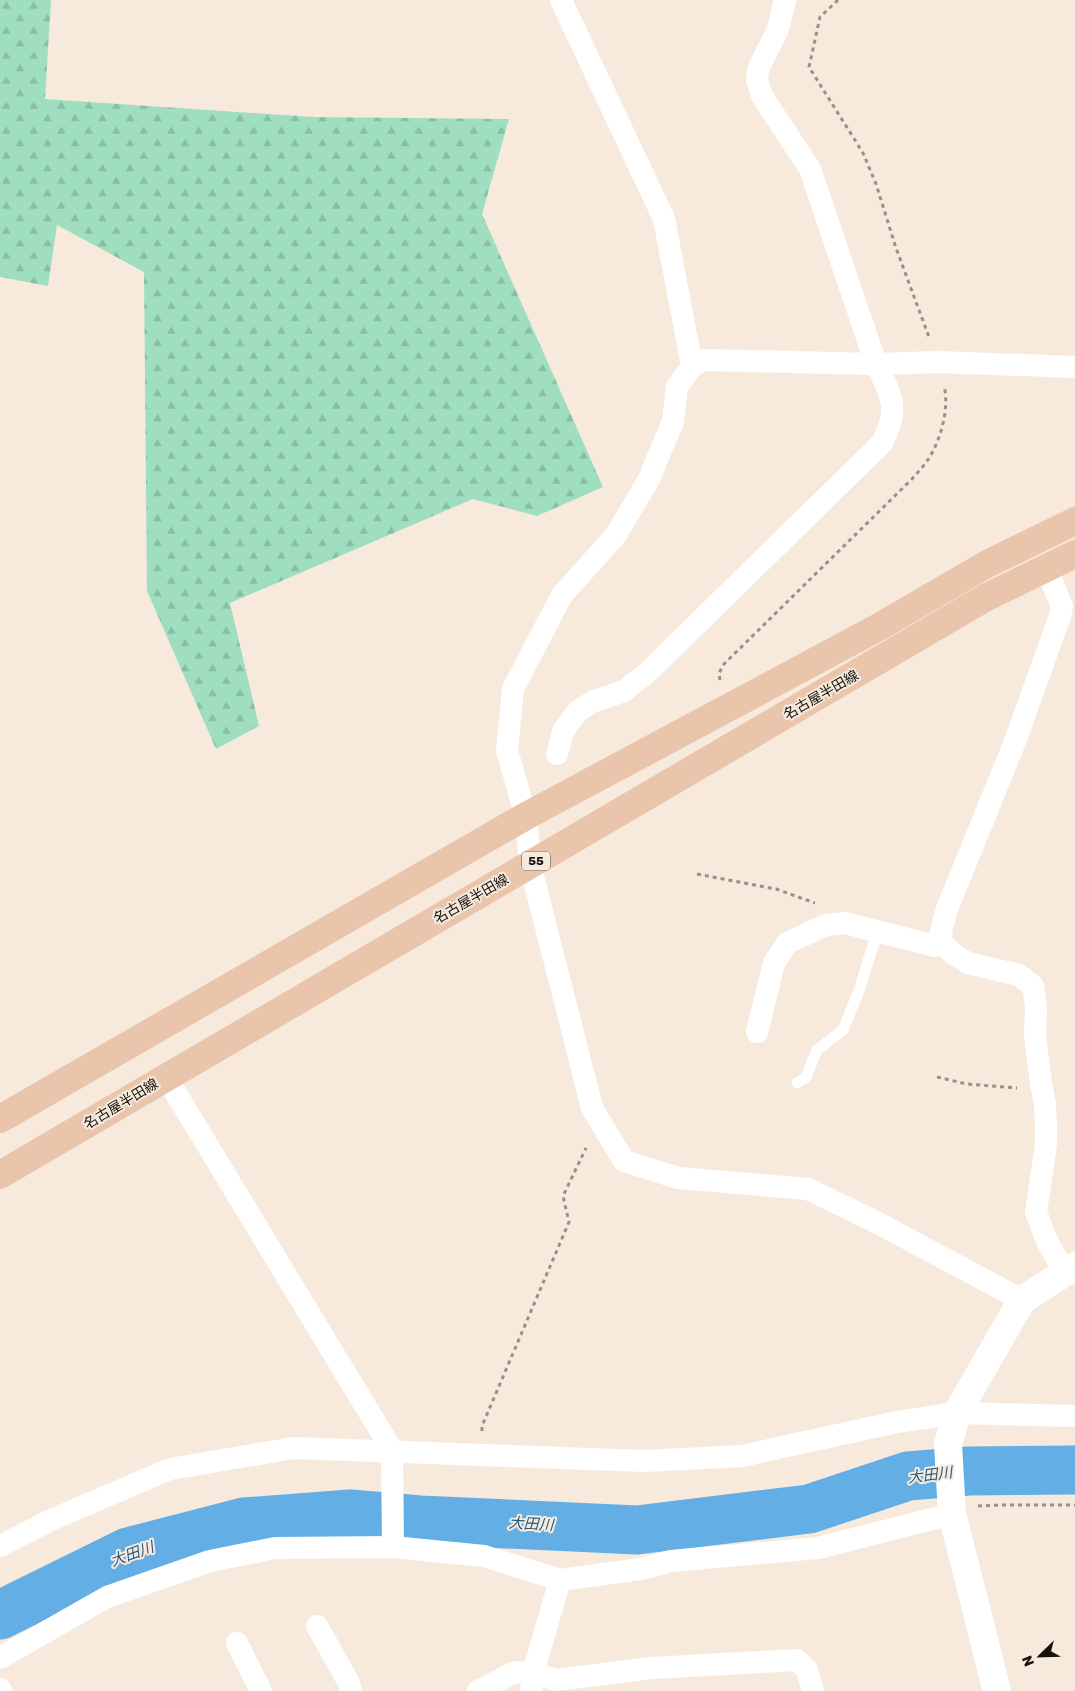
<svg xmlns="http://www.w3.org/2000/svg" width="1075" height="1691" viewBox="0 0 1075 1691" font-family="Rubik,'Noto Sans JP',sans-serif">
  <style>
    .forest { fill: url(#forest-firs) }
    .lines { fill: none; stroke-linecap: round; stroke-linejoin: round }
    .river { stroke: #62aee5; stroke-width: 49 }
    .path { stroke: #9a9087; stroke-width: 3; stroke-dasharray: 4 4; stroke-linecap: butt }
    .lane { stroke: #fff; stroke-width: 11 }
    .street { stroke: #fff; stroke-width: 22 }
    .secondary { stroke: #fff; stroke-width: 28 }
    .primary { stroke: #e9c5ac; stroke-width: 28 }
    .labels { text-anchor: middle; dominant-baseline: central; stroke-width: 4; stroke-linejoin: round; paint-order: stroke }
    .shield { fill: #f7eadd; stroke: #5a534b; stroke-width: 1 }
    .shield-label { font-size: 12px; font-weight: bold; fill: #16120d }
    .street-label { font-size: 14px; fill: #16120d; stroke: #f7eadd }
    .water-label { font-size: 15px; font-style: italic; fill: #235a80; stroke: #f7eadd }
  </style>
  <defs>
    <pattern id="forest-firs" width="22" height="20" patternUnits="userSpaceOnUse" patternTransform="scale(1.25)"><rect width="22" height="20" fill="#9fdfbf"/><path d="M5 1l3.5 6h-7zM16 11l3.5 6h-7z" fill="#88bea3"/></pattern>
  </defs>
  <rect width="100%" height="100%" fill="#f7eadd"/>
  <path class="forest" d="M0 0H51L45 99 313 117 509 119 482 214 603 487 537 516 473 499 230 603 259 726 216 749 147 591 144 272 57 225 48 286 0 277Z"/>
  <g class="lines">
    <path class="river" d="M0 1615 128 1552 244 1522 350 1514 420 1520 637 1530 809 1509 908 1476 969 1471 1075 1470"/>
    <g class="path">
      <path d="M838 0 820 17 809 67 863 153 876 184 896 248 929 337"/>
      <path d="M720 680 719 673 724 664 912 479C917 473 923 467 927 461 940 443 950 408 944 386"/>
      <path d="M697 874 776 889 815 903"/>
      <path d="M937 1077 967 1084 1017 1088"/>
      <path d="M482 1431V1426L569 1222 563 1196 586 1148"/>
      <path d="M978 1506 1003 1505H1075"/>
    </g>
    <path class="lane" d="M797 1083 806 1077 817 1050 843 1030 860 988 873 945 882 932"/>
    <g class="street">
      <path d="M561 0 664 219 692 366 677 387 673 421 649 479 616 535 562 595 513 689 507 751 526 816 530 864 592 1108 624 1161 678 1178 808 1189 876 1222 1022 1300"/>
      <path d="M692 366 704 360 876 364 938 362 1075 367"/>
      <path d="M1046 568 1062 606 1060 616 1014 744 947 909 941 931 942 944 955 955 968 963 1019 975 1033 986 1036 1007 1035 1035 1041 1084 1045 1104 1046 1123V1145L1036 1212 1047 1241 1064 1272"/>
      <path d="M557 754 563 731 578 711 592 702 624 691 648 672 882 443C900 409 892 397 876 364L810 169 762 96 757 79 759 67 778 29 785 0"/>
      <path d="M757 1032 774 963 787 943 826 925 845 923 935 946 942 944"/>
      <path d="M166 1077 392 1450 393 1547"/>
      <path d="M0 1546 53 1519 170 1469 294 1448 644 1461 742 1456 897 1422 957 1413 1075 1416"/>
      <path d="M317 1626 349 1683 351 1691"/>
      <path d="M237 1643 261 1691"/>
      <path d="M0 1658 107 1597 210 1561 275 1548 393 1547 484 1556 560 1580 641 1569 671 1561 818 1548 952 1514"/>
      <path d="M0 1689 1 1691"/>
      <path d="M478 1691 515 1672 533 1673 556 1680 652 1668 797 1660 807 1670 813 1691"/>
      <path d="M531 1691 533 1673 560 1580"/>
    </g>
    <path class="secondary" d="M997 1691 952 1514 948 1444 957 1413 1022 1300 1075 1266"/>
    <g class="primary">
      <path d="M0 1119 526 816 877 628 987 564 1075 521"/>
      <path d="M0 1175 985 598 1075 554"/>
    </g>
  </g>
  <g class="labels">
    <rect class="shield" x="522" y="851.5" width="28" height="19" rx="4"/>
    <g class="shield-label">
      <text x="536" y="861">55</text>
    </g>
    <g class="street-label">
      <text transform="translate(821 695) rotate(-30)">名古屋半田線</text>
      <text transform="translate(471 899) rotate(-30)">名古屋半田線</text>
      <text transform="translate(121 1104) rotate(-31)">名古屋半田線</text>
    </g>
    <g class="water-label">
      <text transform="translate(930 1475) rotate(-7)">大田川</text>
      <text transform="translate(531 1524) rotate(3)">大田川</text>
      <text transform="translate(132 1554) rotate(-20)">大田川</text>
    </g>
  </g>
  <g transform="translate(1040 1656) rotate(247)" stroke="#f7eadd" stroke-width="4" paint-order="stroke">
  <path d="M0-4L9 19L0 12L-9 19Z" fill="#16120d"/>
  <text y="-8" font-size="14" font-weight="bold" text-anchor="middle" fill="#16120d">N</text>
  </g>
</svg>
